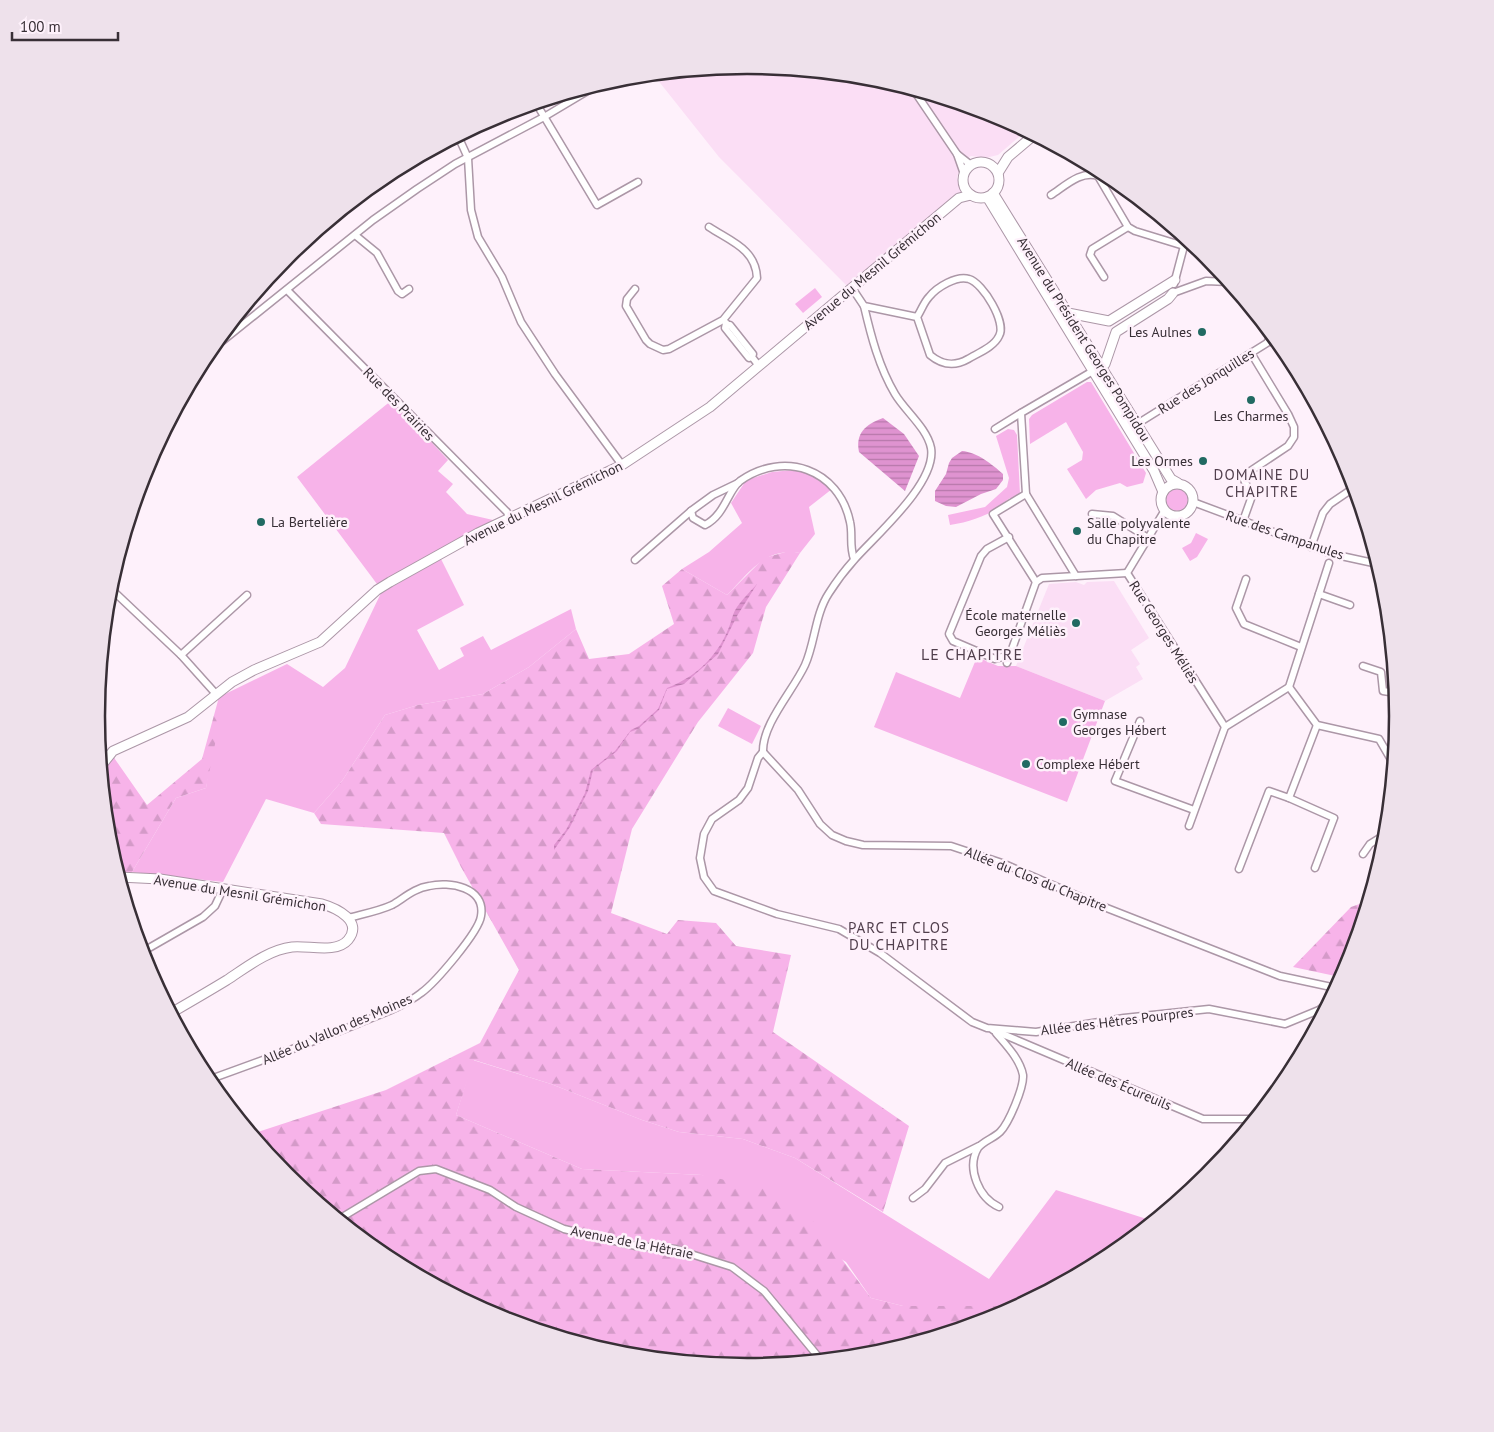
<svg xmlns="http://www.w3.org/2000/svg" width="1494" height="1432" viewBox="0 0 1494 1432" font-family="'PT Sans',sans-serif">
  <style>
    .built { fill: #fbdef5 }
    .green { fill: #f7b3e9 }
    .forest { fill: url(#forest-firs) }
    .water { fill: url(#water-rules) }
    .lines { fill: none; stroke-linecap: round; stroke-linejoin: round }
    .street-casing { stroke: #ac97a7; stroke-width: 9 }
    .secondary-casing { stroke: #ac97a7; stroke-width: 11 }
    .street { stroke: #fff; stroke-width: 6 }
    .secondary { stroke: #fff; stroke-width: 9 }
    .poi-dot { fill: #216a62; stroke: #fef1fb; stroke-width: 2 }
    .labels { text-anchor: middle; dominant-baseline: central; stroke-width: 5; stroke-linejoin: round; paint-order: stroke }
    .street-label { font-size: 14px; fill: #382f36; stroke: #fef1fb }
    .poi-label { font-size: 14px; fill: #382f36; stroke: #fef1fb; text-anchor: start }
    .neighbourhood-label { font-size: 15px; letter-spacing: 1px; fill: #513f4d; stroke: #fef1fb }
    .quarter-label { font-size: 16px; letter-spacing: 1px; fill: #513f4d; stroke: #fef1fb }
    .rim { fill: none; stroke: #382f36; stroke-width: 2.5 }
  </style>
  <defs>
    <pattern id="forest-firs" width="22" height="20" patternUnits="userSpaceOnUse" patternTransform="scale(1.25)"><rect width="22" height="20" fill="#f7b3e9"/><path d="M5 1l3.5 6h-7zM16 11l3.5 6h-7z" fill="#d49ac8"/></pattern>
    <pattern id="water-rules" width="6" height="5" patternUnits="userSpaceOnUse" patternTransform="scale(1.25)"><rect width="6" height="5" fill="#df93d0"/><path d="M0 2.5h6" fill="none" stroke="#b678aa"/></pattern>
  </defs>
  <rect width="100%" height="100%" fill="#fef1fb"/>
  <g class="built">
    <path d="M747 65 874 78 996 115 1026 131 998 155 985 158 971 156 963 161 957 177 963 200 851 290 719 157 653 74Z"/>
    <path d="M1114 581 1149 638 1131 650 1140 664 1136 667 1143 679 1105 701 1016 666 1049 584 1076 582 1084 585 1087 582Z"/>
  </g>
  <g class="green">
    <path d="M815 288 822 297 803 313 795 304Z"/>
    <path d="M1087 382H1091L1146 473 1143 483 1127 487 1120 483 1096 490 1086 499 1067 469 1082 460 1083 452 1066 422 1030 444 1029 419 1032 415Z"/>
    <path d="M392 400 448 460 438 471 453 484 446 492 467 514 493 520 377 584 297 477Z"/>
    <path d="M1008 429 1014 430 1017 435 1020 494 1012 500 1010 498 1002 504 1003 506C985 516 970 522 950 525L948 515 985 507 1007 487 1009 478 996 436Z"/>
    <path d="M793 470 808 473 832 489 809 507 815 534 800 553C765 547 749 573 727 595L682 569 709 552 742 523 731 503 745 482 753 478 772 472Z"/>
    <circle cx="1177" cy="500" r="11"/>
    <path d="M1196 533 1208 539 1197 557 1190 561 1182 548 1191 543Z"/>
    <path d="M441 559 464 605 417 630 439 670 464 656 460 648 483 636 491 650 571 609 576 629 529 667 483 694 418 705 385 715 342 781 314 813 266 799 223 882 132 872 176 798 206 788 219 697 287 664 323 687 345 668 381 593Z"/>
    <path d="M977 657 998 666H1016L1105 701 1067 802 874 727 896 672 960 698Z"/>
    <path d="M728 708 761 726 752 744 718 726Z"/>
    <path d="M473 1060 551 1084 642 1120 679 1132 743 1139 795 1158 989 1279 1056 1190 1153 1221 1108 1257 1018 1306H903L871 1298 846 1262 702 1175 582 1169 456 1115Z"/>
  </g>
  <g class="forest">
    <path d="M789 551 800 553 766 607 753 653 698 722 632 829 611 913 667 934 678 920 716 923 736 946 791 955 773 1032 909 1126 883 1212 795 1158 743 1139 679 1132 642 1120 551 1084 474 1060 456 1115 582 1169 702 1175 772 1190 814 1222 871 1298 903 1306H1018L996 1318 874 1355 747 1367 620 1354 498 1317 385 1257 286 1176 252 1134 386 1090 480 1043 519 970 461 867 444 833 321 824 314 813 342 781 385 715 418 705 483 694 529 667 576 629 589 659 629 654 674 624 662 586 682 569 727 595 764 558Z"/>
    <path d="M219 697 222 710 206 788 176 798 132 872 121 884 108 843 100 755 110 752 147 805 202 759Z"/>
    <path d="M1368 901 1348 965 1339 982 1340 977 1293 967 1351 907Z"/>
  </g>
  <g class="water">
    <path d="M883 418 904 434 919 456 905 491 859 452C855 433 866 424 883 418Z"/>
    <path d="M962 451C977 452 993 465 1003 474V480L996 489 981 494 956 507 946 506 935 501V491L946 474 949 463 952 458Z"/>
    <path d="M757 584 737 616 718 654 684 684 667 689 659 710 638 729 630 732 617 751 593 770 588 791 570 827 554 850V845L566 830 585 793 591 770 615 751 631 730 639 726 658 709 667 688C701 675 724 649 733 615 736 605 750 592 757 584Z"/>
  </g>
  <g class="lines">
    <defs>
      <g id="street">
        <path d="M913 89 957 154 964 174"/>
        <path d="M536 103 597 205 638 182"/>
        <path d="M458 136 468 158 471 210 478 237 502 277 521 322 555 374 622 465"/>
        <path d="M957 154 971 165"/>
        <path d="M1051 195C1065 186 1081 170 1098 176L1128 227 1135 231 1184 246"/>
        <path d="M355 235 377 253 398 291 402 294 409 289"/>
        <path d="M1104 277 1090 255 1092 249 1128 227"/>
        <path d="M1174 284 1184 246 1188 240"/>
        <path d="M852 288 864 306 917 317 930 355C942 365 954 367 968 359 978 353 994 347 999 336 1007 323 983 283 969 279 957 275 937 287 929 297 924 302 921 311 917 317"/>
        <path d="M635 289 627 299 626 306 646 340 650 344 663 350 669 349 723 320 757 278C756 249 730 241 709 227"/>
        <path d="M287 290 507 512 510 519"/>
        <path d="M1173 293 1206 281 1229 282"/>
        <path d="M864 306C871 336 879 367 895 394 905 411 927 428 931 448 937 483 875 536 854 560 845 570 836 582 829 593 815 614 815 643 805 665 793 691 762 724 763 752L758 758 748 788 739 800 712 819 704 834 700 858 704 877 714 891 777 914 839 929 880 953 972 1022 987 1028 1036 1032 1124 1018 1209 1009 1285 1024 1319 1010 1329 1002"/>
        <path d="M726 323 725 328 749 358 752 357"/>
        <path d="M727 325H730L753 354 752 357 759 366"/>
        <path d="M205 355 373 220 417 189 455 164 544 117 601 83"/>
        <path d="M1137 424 1267 343 1272 335"/>
        <path d="M995 429 1021 413"/>
        <path d="M1026 494 993 514 1036 582"/>
        <path d="M1193 502 1332 554 1378 564"/>
        <path d="M1165 510 1127 573 1225 727"/>
        <path d="M691 511 713 495 738 483"/>
        <path d="M1092 514 1113 516 1148 538"/>
        <path d="M1243 521 1252 496 1244 480 1246 474 1288 446 1294 437V427L1288 414 1251 353"/>
        <path d="M1009 537 987 549 981 556 949 634 953 641 995 659 1010 655"/>
        <path d="M1311 547 1323 513 1330 504 1355 487"/>
        <path d="M635 560 691 511 693 518 705 525C725 515 728 490 740 481 784 450 839 469 850 522 853 535 849 545 854 559"/>
        <path d="M1076 576 1026 494 1021 413 1093 371"/>
        <path d="M1246 579 1236 608 1244 624 1301 647"/>
        <path d="M109 587 181 655 216 694"/>
        <path d="M1319 594 1350 605"/>
        <path d="M181 655 247 595"/>
        <path d="M1007 663 1036 582 1042 578 1127 573"/>
        <path d="M1363 666 1381 672 1383 691 1396 693"/>
        <path d="M1289 687 1317 725 1379 739 1393 763"/>
        <path d="M1140 721 1115 781 1194 810"/>
        <path d="M763 752 798 790 820 824 832 835 846 841 863 845 951 846 1002 863 1094 903 1280 976 1336 988"/>
        <path d="M1391 758 1395 751"/>
        <path d="M1189 826 1225 727 1289 687 1329 563"/>
        <path d="M1363 854 1370 844 1386 834"/>
        <path d="M1315 868 1334 818 1289 798 1317 725"/>
        <path d="M1239 869 1269 791 1289 798"/>
        <path d="M142 952 203 917 215 906 223 889"/>
        <path d="M993 1030 1203 1119H1255"/>
        <path d="M996 1033C1006 1045 1020 1059 1023 1075 1024 1087 1009 1123 1000 1132 994 1138 983 1141 978 1148 966 1168 979 1198 999 1207"/>
        <path d="M208 1080C258 1062 308 1044 357 1024 378 1015 403 1007 421 993 435 983 479 932 481 916 486 887 449 881 429 886 415 888 404 898 392 905 379 911 363 914 348 918"/>
        <path d="M913 1198 925 1189 945 1163 979 1146"/>
        <path d="M339 1219 419 1171 436 1169 490 1190 516 1207 564 1229 636 1246 675 1249 732 1267 764 1291 821 1360"/>
      </g>
      <g id="secondary">
        <circle cx="981" cy="180" r="18"/>
        <path d="M998 173 1008 157 1034 135"/>
        <path d="M993 193 1171 479 1178 483"/>
        <path d="M987 197 1154 471 1163 492"/>
        <path d="M1066 315 1068 313 1109 321 1175 280"/>
        <path d="M1098 369 1105 364 1116 332 1168 299 1173 293"/>
        <circle cx="1177" cy="500" r="16"/>
        <path d="M101 766 113 751 188 717 232 682 254 670 320 642 377 590 390 582 478 533 622 465 710 407 959 198 971 195"/>
        <path d="M119 877 160 879 322 904C336 908 364 921 348 940 336 954 308 945 292 947 268 950 247 967 227 980 209 991 190 1002 171 1013"/>
      </g>
    </defs>
    <use href="#street" class="street-casing"/>
    <use href="#secondary" class="secondary-casing"/>
    <use href="#street" class="street"/>
    <use href="#secondary" class="secondary"/>
  </g>
  <g class="poi-dot">
    <circle cx="1202" cy="332" r="5"/>
    <circle cx="1251" cy="400" r="5"/>
    <circle cx="1203" cy="461" r="5"/>
    <circle cx="261" cy="522" r="5"/>
    <circle cx="1077" cy="531" r="5"/>
    <circle cx="1076" cy="623" r="5"/>
    <circle cx="1063" cy="722" r="5"/>
    <circle cx="1026" cy="764" r="5"/>
  </g>
  <g class="labels">
    <g class="street-label">
      <text transform="translate(872 271) rotate(-40)">Avenue du Mesnil Grémichon</text>
      <text transform="translate(1084 339) rotate(58)">Avenue du Président Georges Pompidou</text>
      <text transform="translate(1206 381) rotate(-32)">Rue des Jonquilles</text>
      <text transform="translate(399 404) rotate(46)">Rue des Prairies</text>
      <text transform="translate(543 503) rotate(-26)">Avenue du Mesnil Grémichon</text>
      <text transform="translate(1285 535) rotate(19)">Rue des Campanules</text>
      <text transform="translate(1164 632) rotate(58)">Rue Georges Méliès</text>
      <text transform="translate(1036 879) rotate(22)">Allée du Clos du Chapitre</text>
      <text transform="translate(240 893) rotate(9)">Avenue du Mesnil Grémichon</text>
      <text transform="translate(1117 1021) rotate(-7)">Allée des Hêtres Pourpres</text>
      <text transform="translate(337 1029) rotate(-23)">Allée du Vallon des Moines</text>
      <text transform="translate(1119 1084) rotate(23)">Allée des Écureuils</text>
      <text transform="translate(632 1242) rotate(11)">Avenue de la Hêtraie</text>
    </g>
    <g class="poi-label">
      <text x="1192" y="332" text-anchor="end">Les Aulnes</text>
      <text x="1251" y="416" text-anchor="middle">Les Charmes</text>
      <text x="1193" y="461" text-anchor="end">Les Ormes</text>
      <text x="271" y="522">La Bertelière</text>
      <text x="1087" y="523">Salle polyvalente<tspan x="1087" dy="16">du Chapitre</tspan></text>
      <text x="1066" y="615" text-anchor="end">École maternelle<tspan x="1066" dy="16">Georges Méliès</tspan></text>
      <text x="1073" y="714">Gymnase<tspan x="1073" dy="16">Georges Hébert</tspan></text>
      <text x="1036" y="764">Complexe Hébert</text>
    </g>
    <g class="neighbourhood-label">
      <text x="1262" y="474">DOMAINE DU<tspan x="1262" dy="17">CHAPITRE</tspan></text>
      <text x="899" y="927">PARC ET CLOS<tspan x="899" dy="17">DU CHAPITRE</tspan></text>
    </g>
    <g class="quarter-label">
      <text x="972" y="654">LE CHAPITRE</text>
    </g>
  </g>
  <path d="M0 0H1494V1432H0ZM105 716a642 642 0 1 1 1284 0a642 642 0 1 1-1284 0Z" fill="#eee1eb" fill-rule="evenodd"/>
  <path class="rim" d="M105 716a642 642 0 1 1 1284 0a642 642 0 1 1-1284 0Z"/>
  <path d="M12 32v8h106v-8" fill="none" stroke="#382f36" stroke-width="2.5"/>
  <text x="20" y="32" font-size="15" fill="#382f36" stroke="#fef1fb" stroke-width="4" paint-order="stroke">100 m</text>
</svg>
